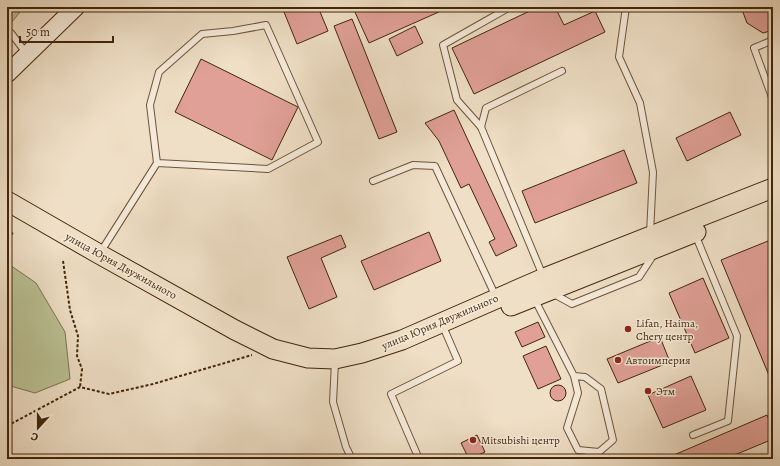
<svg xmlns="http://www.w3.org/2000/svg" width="780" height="466" viewBox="0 0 780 466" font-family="Alegreya,serif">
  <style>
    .green { fill: #bac194; stroke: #7e744e }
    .building { fill: #e0a097; stroke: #422608 }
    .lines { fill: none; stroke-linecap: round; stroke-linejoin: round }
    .lane-casing { stroke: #6d5438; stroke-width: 8 }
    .secondary-casing { stroke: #422608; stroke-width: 19 }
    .primary-casing { stroke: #422608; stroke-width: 21 }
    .path { stroke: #422608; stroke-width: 2; stroke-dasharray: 3 2; stroke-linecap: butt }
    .lane { stroke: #f5eada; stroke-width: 6 }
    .secondary { stroke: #f5eada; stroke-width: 17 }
    .primary { stroke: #efdfc6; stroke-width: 19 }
    .poi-dot { fill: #8f2418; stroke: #f5eada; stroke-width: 1.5 }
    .labels { text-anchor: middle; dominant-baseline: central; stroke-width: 3; stroke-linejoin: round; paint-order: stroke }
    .street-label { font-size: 11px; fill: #422608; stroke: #f5eada }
    .poi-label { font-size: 11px; fill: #422608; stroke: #f5eada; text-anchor: start }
  </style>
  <rect width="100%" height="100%" fill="#efdfc6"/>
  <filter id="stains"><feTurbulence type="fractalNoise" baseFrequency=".005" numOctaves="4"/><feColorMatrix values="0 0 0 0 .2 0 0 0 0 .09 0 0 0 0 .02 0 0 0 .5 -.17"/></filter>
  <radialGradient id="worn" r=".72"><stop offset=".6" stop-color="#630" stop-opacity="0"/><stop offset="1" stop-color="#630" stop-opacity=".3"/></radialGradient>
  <g class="green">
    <path d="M7 7H24L7 28Z"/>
    <path d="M7 263 36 283 65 332 70 379 35 393 7 385Z"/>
  </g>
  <g class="building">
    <path d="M7 7H13L15 10 7 16Z"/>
    <path d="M282 7H318L328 31 297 44Z"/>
    <path d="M360 7H450L369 43 354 10Z"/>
    <path d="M538 7H555L564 25 595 11 605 32 474 94 452 48Z"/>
    <path d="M741 7H773V30L763 33 747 23Z"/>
    <path d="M352 19 397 132 379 139 334 26Z"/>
    <path d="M415 26 423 43 397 56 389 39Z"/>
    <path d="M201 59 298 107 272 160 175 112Z"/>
    <path d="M454 110 517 246 496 256 489 242 495 239 469 184 461 188 439 141 425 123Z"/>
    <path d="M730 112 741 135 687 161 676 138Z"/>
    <path d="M624 150 637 183 535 223 522 191Z"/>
    <path d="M429 232 441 261 374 290 361 261Z"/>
    <path d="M341 235 346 247 321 258 337 297 309 309 287 257Z"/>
    <path d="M773 239V385L721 260Z"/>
    <path d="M703 278 729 338 695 353 669 293Z"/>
    <path d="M538 322 545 337 522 347 515 332Z"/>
    <path d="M660 337 670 362 618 383 607 359Z"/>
    <path d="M546 346 561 379 538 389 523 356Z"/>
    <path d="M691 376 706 410 663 428 648 395Z"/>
    <circle cx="558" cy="393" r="8"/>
    <path d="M767 415 773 429V439L725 459H668L667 458Z"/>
    <path d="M477 435 485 452 469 459 461 443Z"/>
  </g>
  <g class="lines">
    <defs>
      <g id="lane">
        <path d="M510 7 443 45 457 100 481 127 543 276"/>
        <path d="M626 7 619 57 640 103 653 172 650 234"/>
        <path d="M11 33 26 53"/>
        <path d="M773 40 754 48 773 100"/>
        <path d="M481 127 486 108 562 71"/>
        <path d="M373 181 413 165 435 166 496 297"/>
        <path d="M100 253 157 163 150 105 159 72 202 34 233 31 266 25 318 142 268 169 157 163"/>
        <path d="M552 293 572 304 639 277 654 254"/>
        <path d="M535 300 574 376 585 377 601 389 613 440 599 452 578 450 567 428 578 393 574 376"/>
        <path d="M335 362 333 402 346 447 352 459"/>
        <path d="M693 435 728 421 737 336 695 234"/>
        <path d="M419 459 391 394 458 361 445 331"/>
      </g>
      <path id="secondary" d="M7 74 76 7"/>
      <g id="primary">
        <path d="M7 201 99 254 235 330 273 349 308 358 335 359 362 353 402 340 544 278 773 188"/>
        <path d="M511 306 696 232"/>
      </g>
    </defs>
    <use href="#lane" class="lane-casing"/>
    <use href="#secondary" class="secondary-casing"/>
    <use href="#primary" class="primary-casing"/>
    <g class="path">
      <path d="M7 231 13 234"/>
      <path d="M63 261 70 310 78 336 77 356 82 369 80 387"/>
      <path d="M7 426 80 387 109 394 153 384 252 355"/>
    </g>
    <use href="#lane" class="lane"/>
    <use href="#secondary" class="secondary"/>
    <use href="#primary" class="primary"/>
  </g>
  <g class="poi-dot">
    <circle cx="628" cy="329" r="4"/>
    <circle cx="618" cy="360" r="4"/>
    <circle cx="648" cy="391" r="4"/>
    <circle cx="473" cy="440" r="4"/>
  </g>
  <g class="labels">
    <g class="street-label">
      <text transform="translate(121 266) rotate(29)">улица Юрия Двужильного</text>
      <text transform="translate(440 322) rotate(-23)">улица Юрия Двужильного</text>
    </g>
    <g class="poi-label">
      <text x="636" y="323">Lifan, Haima,<tspan x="636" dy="13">Chery центр</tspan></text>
      <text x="626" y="360">Автоимперия</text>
      <text x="656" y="391">Этм</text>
      <text x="481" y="440">Mitsubishi центр</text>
    </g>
  </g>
  <rect width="780" height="466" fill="none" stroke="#efdfc6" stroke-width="24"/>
  <rect x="8" y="8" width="764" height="450" fill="none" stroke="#422608" stroke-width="2"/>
  <rect x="12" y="12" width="756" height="442" fill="none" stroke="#422608"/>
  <g transform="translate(38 428) rotate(201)" stroke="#f5eada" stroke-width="3" paint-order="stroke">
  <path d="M0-3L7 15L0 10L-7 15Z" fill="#422608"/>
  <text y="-6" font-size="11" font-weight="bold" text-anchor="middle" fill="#422608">С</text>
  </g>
  <path d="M20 36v6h93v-6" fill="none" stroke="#422608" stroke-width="2"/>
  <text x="26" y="36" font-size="12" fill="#422608" stroke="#f5eada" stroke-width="3" paint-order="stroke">50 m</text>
  <rect width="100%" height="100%" filter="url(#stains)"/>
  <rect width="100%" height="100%" fill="url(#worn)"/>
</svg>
